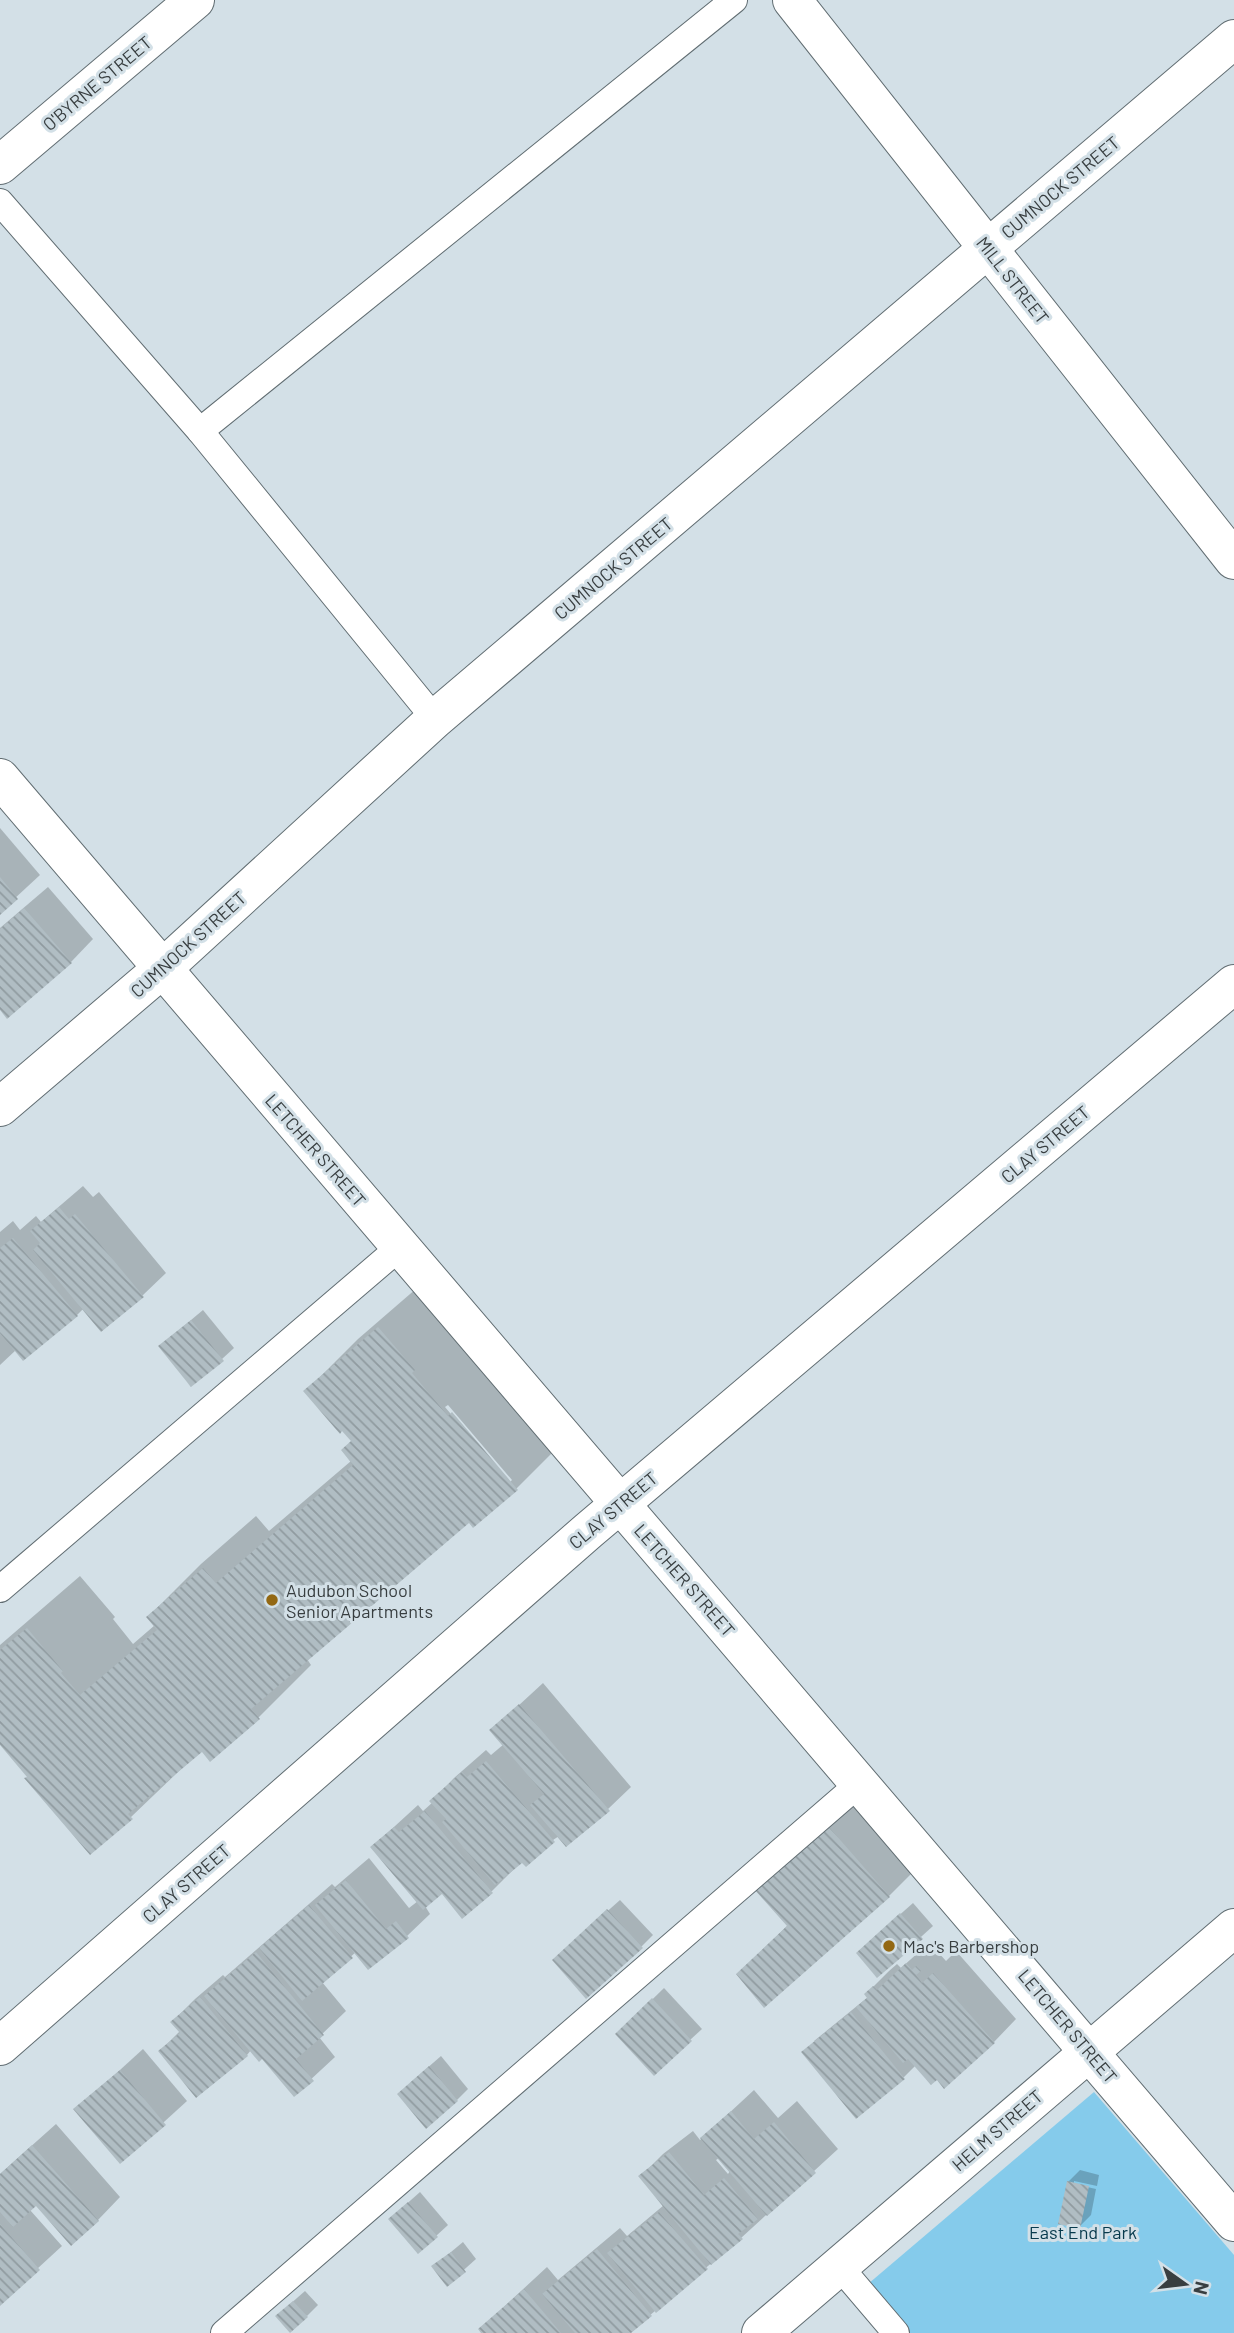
<svg xmlns="http://www.w3.org/2000/svg" width="1234" height="2333" viewBox="0 0 1234 2333" font-family="Barlow,sans-serif">
  <style>
    .green { fill: #85cbeb }
    .shadow { fill: #0003; fill-rule: evenodd }
    .building { fill: url(#building-back-hatch) }
    .lines { fill: none; stroke-linecap: round; stroke-linejoin: round }
    .service-casing { stroke: #616d72; stroke-width: 28 }
    .minor-casing { stroke: #616d72; stroke-width: 40 }
    .tertiary-casing { stroke: #616d72; stroke-width: 40 }
    .service { stroke: #fff; stroke-width: 26 }
    .minor { stroke: #fff; stroke-width: 38 }
    .tertiary { stroke: #fff; stroke-width: 38 }
    .poi-dot { fill: #936813; stroke: #d3e0e7; stroke-width: 2.5 }
    .labels { text-anchor: middle; dominant-baseline: central; stroke-width: 6; stroke-linejoin: round; paint-order: stroke }
    .street-label { font-size: 18px; fill: #383e40; stroke: #d3e0e7 }
    .poi-label { font-size: 18px; fill: #383e40; stroke: #d3e0e7; text-anchor: start }
    .park-label { font-size: 18px; fill: #073a4d; stroke: #d3e0e7 }
  </style>
  <defs>
    <pattern id="building-back-hatch" width="6" height="6" patternUnits="userSpaceOnUse" patternTransform="scale(1.75)"><rect width="6" height="6" fill="#b0bdc3"/><path d="M-1 5l2 2M0 0l6 6M5-1l2 2" fill="none" stroke="#909ba0"/></pattern>
  </defs>
  <rect width="100%" height="100%" fill="#d3e0e7"/>
  <path class="green" d="M1094 2092 1234 2255V2333H909L868 2284Z"/>
  <g class="shadow">
    <path d="M0 828 40 875 0 912Z"/>
    <path d="M48 887 93 939 71 962 0 1008V928Z"/>
    <path d="M83 1186 93 1197 99 1192 166 1273 143 1295 101 1330 84 1308 77 1315 16 1350 0 1365V1232L13 1221 20 1230 36 1216 41 1222Z"/>
    <path d="M432 1275 569 1436 516 1489 469 1521 307 1659 311 1665 259 1717 202 1749 131 1817 90 1853 0 1742V1645L80 1576 115 1617 113 1619 133 1644 155 1625 148 1617 201 1564 256 1516 269 1531 351 1461 353 1441 306 1391 358 1339ZM448 1405 512 1480 509 1483 445 1407Z"/>
    <path d="M203 1310 234 1348 222 1359 160 1346Z"/>
    <path d="M543 1683 631 1787 608 1809 559 1836 522 1861 492 1891H442L425 1906 430 1914 407 1936 356 1952 322 1982 346 2011 319 2037 335 2057 294 2095 262 2056 251 2050 247 2055 160 2051 180 2031 172 2022 195 1999 223 1975 225 1977 332 1884 335 1887 369 1858 409 1908 418 1901 372 1847 418 1805 423 1811 433 1802 432 1801 454 1778 486 1750 491 1755 504 1744 492 1730Z"/>
    <path d="M870 1786 930 1855 889 1896 764 2005 738 1974 788 1925 756 1889Z"/>
    <path d="M620 1900 653 1935 641 1947 565 1949Z"/>
    <path d="M913 1903 933 1926 878 1976 869 1942Z"/>
    <path d="M930 1942 936 1948 940 1945 942 1947 938 1952 946 1961 956 1951 1016 2019 994 2042 937 2078 916 2065 903 2078 814 2041 868 1997 866 1994 889 1971 897 1964 901 1968Z"/>
    <path d="M664 1988 702 2029 690 2040 617 2034Z"/>
    <path d="M143 2049 187 2101 120 2162 76 2110Z"/>
    <path d="M441 2056 468 2089 457 2100 410 2083Z"/>
    <path d="M754 2090 778 2118 797 2101 838 2149 741 2238 629 2333H484L480 2329 547 2267 558 2280 620 2228 627 2236 664 2205 640 2177 663 2154 693 2131 700 2140ZM719 2158 730 2171 728 2174 716 2160Z"/>
    <path d="M56 2124 120 2197 98 2220 36 2204 30 2210 62 2246 0 2303V2174Z"/>
    <path d="M1080 2170 1099 2175 1097 2186 1074 2181V2184L1096 2189 1091 2215 1079 2227 1068 2182Z"/>
    <path d="M420 2192 448 2225 436 2236 402 2208Z"/>
    <path d="M463 2242 476 2259 447 2285 433 2267Z"/>
    <path d="M305 2291 318 2305 307 2316 289 2305Z"/>
  </g>
  <g class="building">
    <path d="M0 877 18 899 0 915Z"/>
    <path d="M24 908 72 963 7 1019 0 1010V929Z"/>
    <path d="M59 1207 69 1219 75 1214 144 1297 101 1332 33 1250 40 1243 30 1231Z"/>
    <path d="M13 1238 78 1316 23 1361 0 1333V1248Z"/>
    <path d="M191 1320 224 1361 191 1387 158 1346Z"/>
    <path d="M378 1327 415 1370 412 1373 448 1416 452 1412 518 1490 473 1528 469 1523 251 1709 260 1719 210 1762 202 1752 128 1814 133 1819 90 1855 24 1778 27 1777 0 1745V1650L27 1628 63 1671 61 1673 80 1695 157 1630 146 1617 203 1568 216 1583 353 1465 341 1450 351 1441 342 1431 340 1434 303 1391Z"/>
    <path d="M519 1704 610 1811 566 1847 530 1805 544 1794 489 1730Z"/>
    <path d="M486 1761 555 1842 526 1867 522 1863 495 1885 442 1822 446 1819 429 1801 462 1772 467 1777Z"/>
    <path d="M425 1811 493 1893 462 1919 442 1894 423 1910 370 1847 394 1827 399 1832Z"/>
    <path d="M828 1826 890 1897 764 2008 736 1974 787 1926 754 1889Z"/>
    <path d="M346 1880 386 1929 396 1921 409 1938 368 1970 315 1905Z"/>
    <path d="M309 1905 353 1958 302 2001 259 1948Z"/>
    <path d="M607 1909 643 1948 586 1999 552 1960Z"/>
    <path d="M900 1913 923 1939 877 1978 856 1953Z"/>
    <path d="M256 1952 324 2035 296 2059 314 2081 294 2097 262 2059 259 2062 204 1996Z"/>
    <path d="M906 1963 912 1970 916 1966 921 1971 916 1975 922 1983 933 1973 995 2043 944 2089 937 2080 931 2085 908 2059 903 2063 856 2007 867 1998 864 1994 873 1986 877 1990Z"/>
    <path d="M200 1997 248 2056 196 2098 158 2051 180 2033 170 2022Z"/>
    <path d="M652 1998 692 2041 654 2076 615 2034Z"/>
    <path d="M851 2012 905 2079 856 2119 801 2052Z"/>
    <path d="M429 2066 458 2101 426 2129 397 2094Z"/>
    <path d="M120 2070 166 2125 120 2164 73 2109Z"/>
    <path d="M731 2111 754 2139 774 2122 816 2173 767 2216 700 2138Z"/>
    <path d="M32 2145 99 2221 71 2246 36 2206 13 2227 0 2212V2174Z"/>
    <path d="M669 2152 704 2195 724 2178 758 2219 738 2234 743 2239 711 2265 638 2176Z"/>
    <path d="M1067 2181 1089 2186 1080 2229 1058 2224Z"/>
    <path d="M408 2202 438 2237 418 2254 388 2219Z"/>
    <path d="M659 2212 708 2269 656 2313 607 2253Z"/>
    <path d="M0 2224 40 2270 0 2306Z"/>
    <path d="M597 2249 652 2316 631 2333H575L542 2294Z"/>
    <path d="M451 2252 466 2272 447 2287 431 2266Z"/>
    <path d="M524 2289 561 2333H481L478 2329Z"/>
    <path d="M293 2301 308 2317 290 2333 275 2316Z"/>
  </g>
  <g class="lines">
    <defs>
      <g id="service">
        <path d="M0 202 200 431 435 719"/>
        <path d="M200 431 734 0"/>
        <path d="M0 1589 400 1247"/>
        <path d="M839 2266 896 2333"/>
        <path d="M224 2333 860 1783"/>
      </g>
      <g id="minor">
        <path d="M0 165 195 0"/>
        <path d="M0 778 1234 2222"/>
        <path d="M0 1107 162 969 435 719 1234 39"/>
        <path d="M761 2333 1234 1928"/>
      </g>
      <g id="tertiary">
        <path d="M792 0 1234 560"/>
        <path d="M0 2046 588 1531 1234 984"/>
      </g>
    </defs>
    <use href="#service" class="service-casing"/>
    <use href="#minor" class="minor-casing"/>
    <use href="#tertiary" class="tertiary-casing"/>
    <use href="#service" class="service"/>
    <use href="#minor" class="minor"/>
    <use href="#tertiary" class="tertiary"/>
  </g>
  <g class="poi-dot">
    <circle cx="272" cy="1600" r="7"/>
    <circle cx="889" cy="1946" r="7"/>
  </g>
  <g class="labels">
    <g class="street-label">
      <text transform="translate(97 83) rotate(-40)">O'BYRNE STREET</text>
      <text transform="translate(1060 187) rotate(-40)">CUMNOCK STREET</text>
      <text transform="translate(1013 280) rotate(52)">MILL STREET</text>
      <text transform="translate(613 568) rotate(-40)">CUMNOCK STREET</text>
      <text transform="translate(188 944) rotate(-42)">CUMNOCK STREET</text>
      <text transform="translate(1045 1144) rotate(-40)">CLAY STREET</text>
      <text transform="translate(316 1150) rotate(49)">LETCHER STREET</text>
      <text transform="translate(613 1510) rotate(-40)">CLAY STREET</text>
      <text transform="translate(685 1580) rotate(49)">LETCHER STREET</text>
      <text transform="translate(186 1883) rotate(-41)">CLAY STREET</text>
      <text transform="translate(1068 2026) rotate(50)">LETCHER STREET</text>
      <text transform="translate(997 2130) rotate(-41)">HELM STREET</text>
    </g>
    <g class="poi-label">
      <text x="286" y="1590">Audubon School<tspan x="286" dy="21">Senior Apartments</tspan></text>
      <text x="903" y="1946">Mac's Barbershop</text>
    </g>
    <g class="park-label">
      <text x="1083" y="2232">East End Park</text>
    </g>
  </g>
  <g transform="translate(1185 2284) rotate(104)" stroke="#d3e0e7" stroke-width="5" paint-order="stroke">
  <path d="M0-5L12 26L0 18L-12 26Z" fill="#383e40"/>
  <text y="-10" font-size="19" font-weight="bold" text-anchor="middle" fill="#383e40">N</text>
  </g>
</svg>
